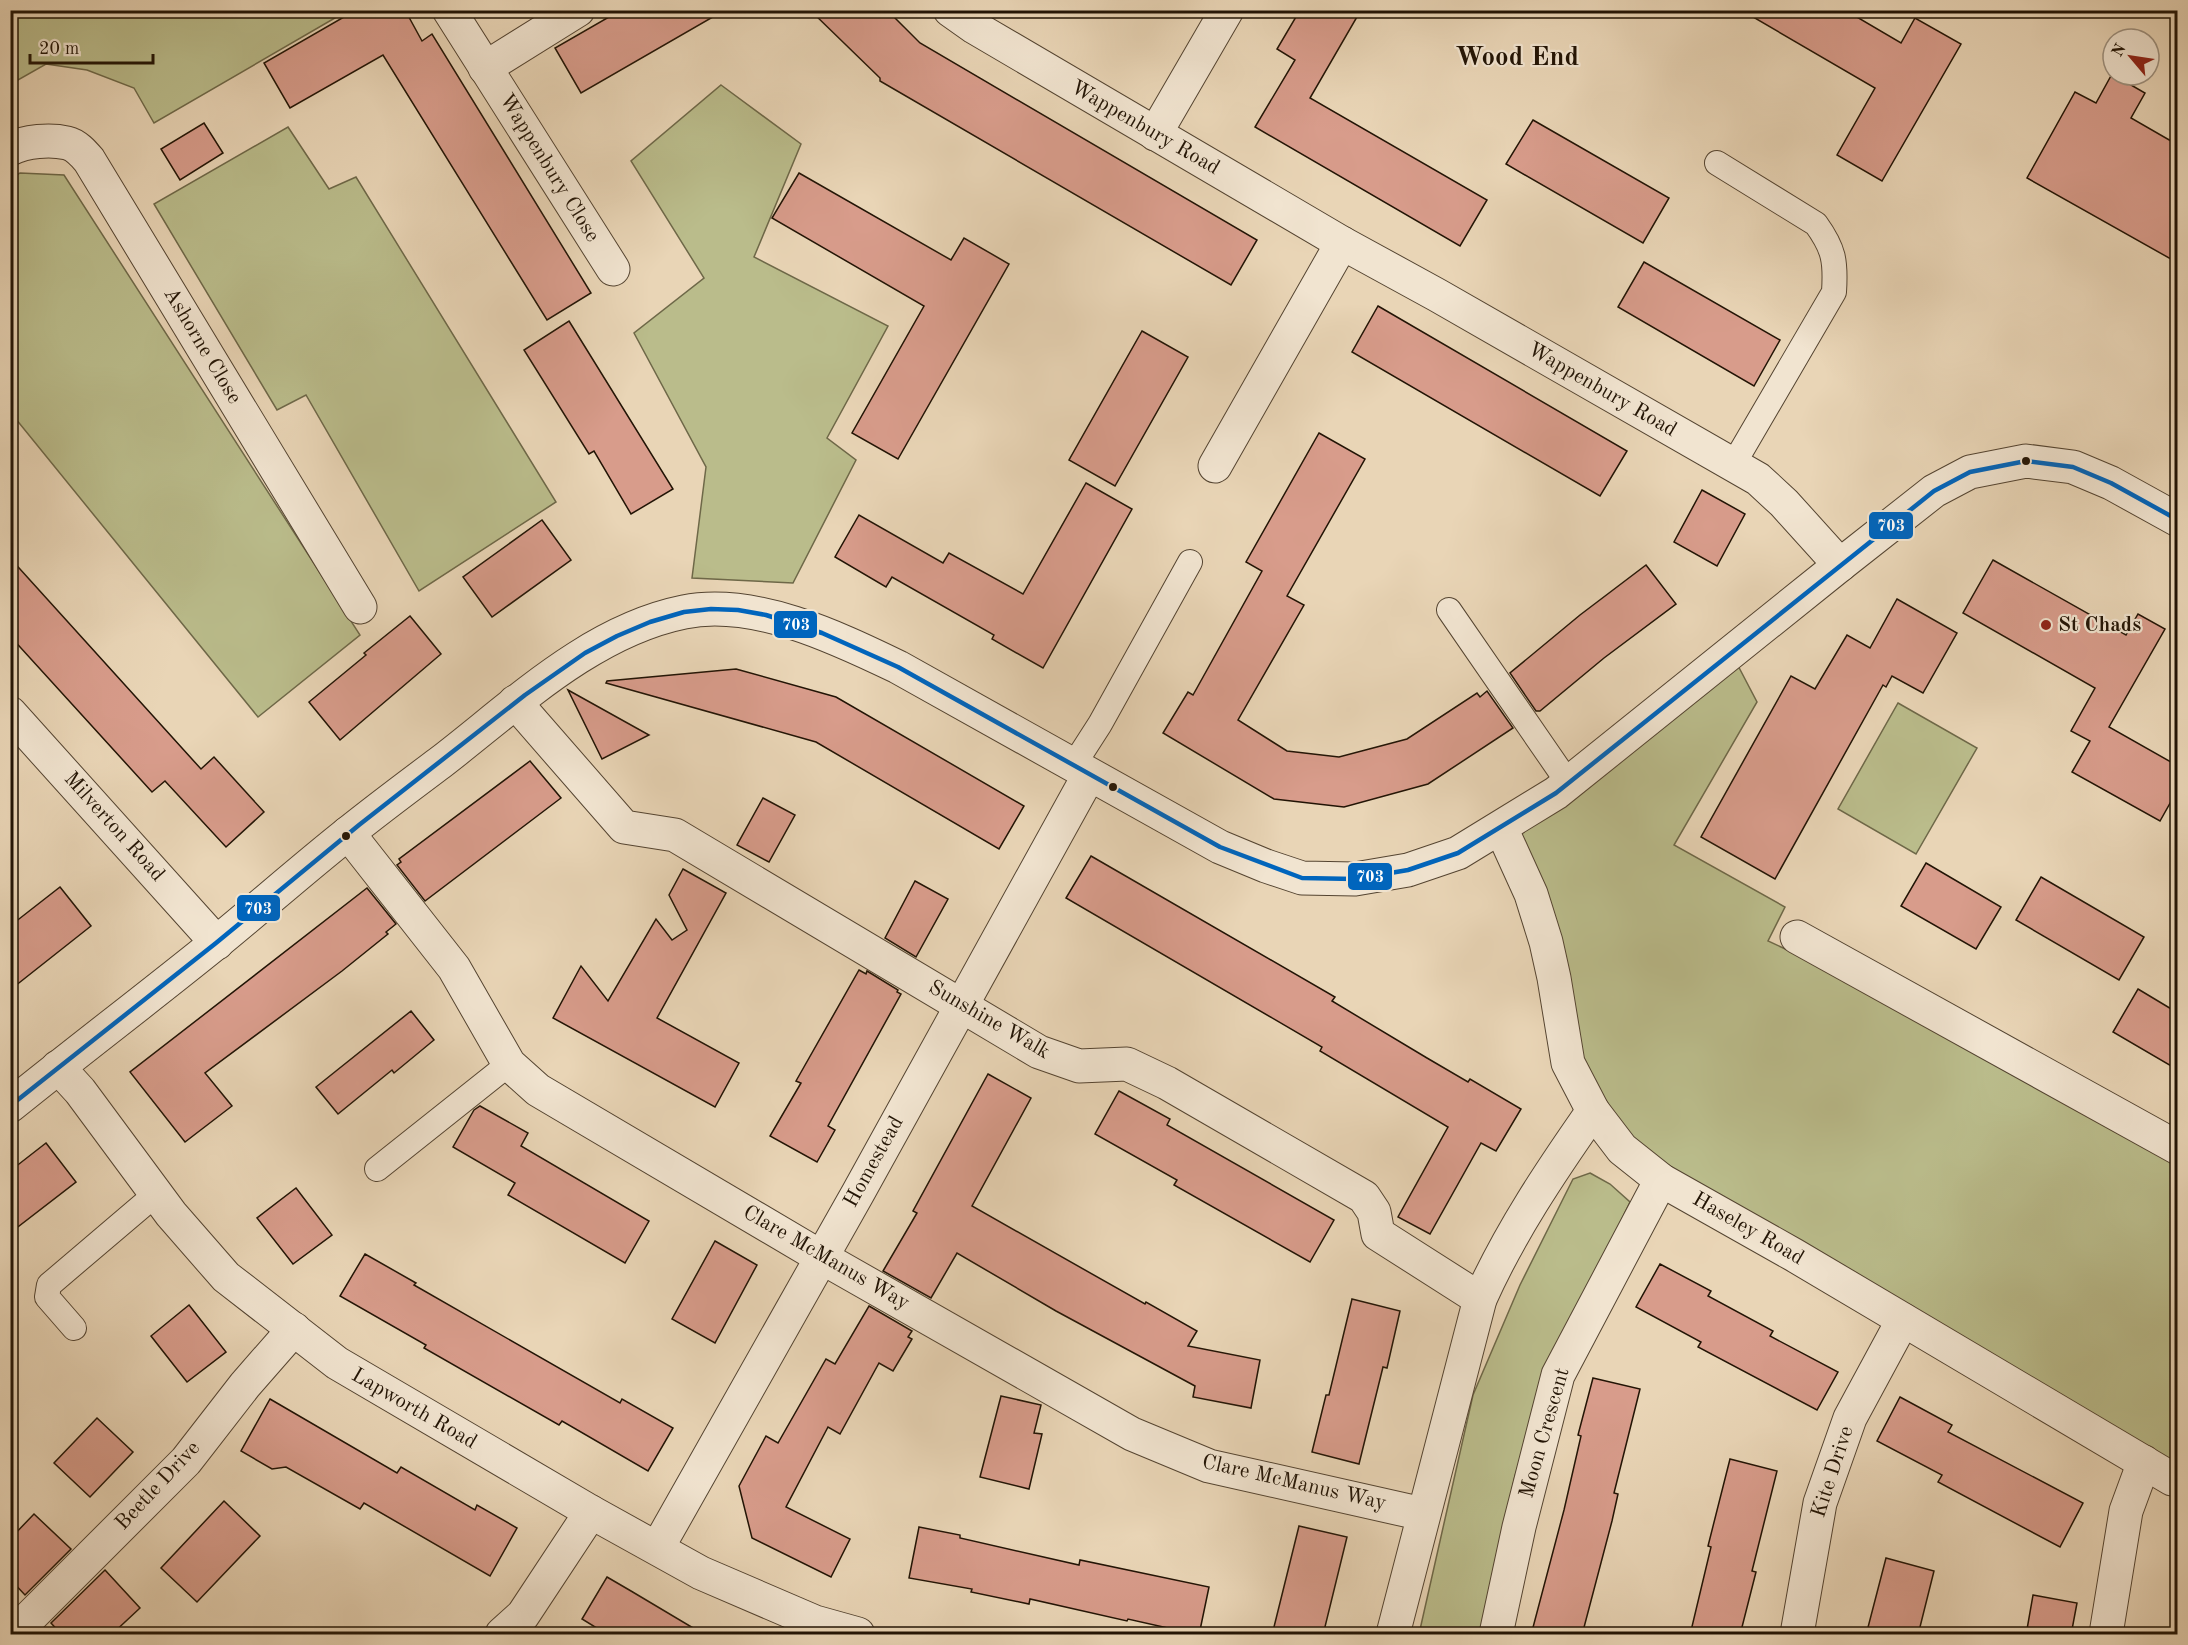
<svg xmlns="http://www.w3.org/2000/svg" width="2188" height="1645" viewBox="0 0 2188 1645" font-family="'Old Standard TT',serif">
  <style>
    .green { fill: #babc8b; stroke: #6e6848; stroke-width: 1.5 }
    .building { fill: #d89c8b; stroke: #221405; stroke-width: 1.5 }
    .lines { fill: none; stroke-linecap: round; stroke-linejoin: round }
    .service-casing { stroke: #544431; stroke-width: 26 }
    .minor-casing { stroke: #544431; stroke-width: 35 }
    .service { stroke: #f1e4d0; stroke-width: 24 }
    .minor { stroke: #f1e4d0; stroke-width: 33 }
    .bus-1-casing { stroke: #f1e4d0; stroke-width: 9 }
    .bus-1 { stroke: #0065bd; stroke-width: 4.5 }
    .bus-dot { fill: #221405; stroke: #f1e4d0; stroke-width: 2 }
    .poi-dot { fill: #8f2418; stroke: #f1e4d0; stroke-width: 2 }
    .labels { text-anchor: middle; dominant-baseline: central; stroke-width: 4.5; stroke-linejoin: round; paint-order: stroke }
    .street-label { font-size: 21px; fill: #221405; stroke: #f1e4d0 }
    .poi-label { font-size: 21px; font-weight: bold; fill: #221405; stroke: #f1e4d0; text-anchor: start }
    .district-label { font-size: 27px; font-weight: bold; fill: #221405; stroke: #f1e4d0 }
    .line-badge { stroke: #f1e4d0; stroke-width: 2 }
    .badge-label { font-size: 16px; text-anchor: middle; font-weight: bold; fill: #fff }
  </style>
  <rect width="100%" height="100%" fill="#e9d5b6"/>
  <filter id="stains"><feTurbulence type="fractalNoise" baseFrequency=".00333" numOctaves="4"/><feColorMatrix values="0 0 0 0 .2 0 0 0 0 .09 0 0 0 0 .02 0 0 0 .5 -.17"/></filter>
  <radialGradient id="worn" r=".72"><stop offset=".6" stop-color="#630" stop-opacity="0"/><stop offset="1" stop-color="#630" stop-opacity=".3"/></radialGradient>
  <g class="green">
    <path d="M11 10H347V11L154 123 134 88 87 70 46 64 11 84Z"/>
    <path d="M721 85 801 144 754 257 888 326 827 438 856 460 793 583 692 578 706 467 634 333 704 278 631 161Z"/>
    <path d="M288 127 329 189 356 177 556 502 419 591 306 395 277 410 154 204Z"/>
    <path d="M20 173 64 175 360 635 258 717 11 413V179Z"/>
    <path d="M1734 658 1757 702 1674 845 1785 907 1768 941 1859 983 2177 1157V1464L1665 1166 1629 1136 1603 1102 1581 1057 1516 828Z"/>
    <path d="M1898 703 1977 748 1916 854 1838 809Z"/>
    <path d="M1590 1173 1610 1184 1630 1202 1543 1385 1515 1476 1480 1634H1419L1473 1395 1520 1285 1573 1179Z"/>
  </g>
  <g class="building">
    <path d="M356 10H405L422 41 432 34 591 293 547 320 383 55 290 108 264 63Z"/>
    <path d="M621 10H725L581 93 555 48Z"/>
    <path d="M810 10H887L920 43 1257 240 1231 285 880 81V78Z"/>
    <path d="M1300 10H1361L1310 98 1487 200 1460 246 1255 127 1295 60 1277 49Z"/>
    <path d="M1741 10H1845L1901 43 1915 18 1961 44 1882 181 1837 155 1875 88Z"/>
    <path d="M2112 74 2145 93 2131 118 2178 145V263L2027 178 2075 92 2096 103Z"/>
    <path d="M1533 120 1669 198 1643 243 1506 164Z"/>
    <path d="M204 123 223 153 180 180 161 149Z"/>
    <path d="M799 173 951 260 964 238 1009 264 898 459 852 433 924 306 772 218Z"/>
    <path d="M1644 262 1780 340 1754 386 1618 307Z"/>
    <path d="M1378 306 1627 451 1600 496 1352 352Z"/>
    <path d="M569 321 673 489 631 514 594 451 589 454 524 350Z"/>
    <path d="M1142 331 1188 357 1115 486 1069 460Z"/>
    <path d="M1319 433 1365 459 1287 596 1304 605 1238 720 1287 751 1339 757 1407 739 1477 693 1480 697 1487 691 1513 728 1428 784 1344 807 1274 799 1163 733 1188 692 1193 695 1262 571 1246 562Z"/>
    <path d="M1086 483 1132 509 1043 668 992 639 994 635 892 577 886 587 835 557 859 515 943 563 949 553 1023 594Z"/>
    <path d="M1702 490 1745 514 1717 566 1674 542Z"/>
    <path d="M542 520 571 560 492 617 463 577Z"/>
    <path d="M10 558 201 769 214 757 264 812 226 847 165 781 152 792 10 636Z"/>
    <path d="M1993 560 2126 635 2138 614 2165 629 2109 727 2178 766V789L2160 821 2072 772 2090 741 2071 731 2095 688 1963 613Z"/>
    <path d="M1646 565 1676 604 1604 658 1540 711H1536L1510 673 1580 615Z"/>
    <path d="M1897 599 1957 633 1923 693 1892 676 1886 687 1883 685 1775 879 1701 837 1791 676 1815 689 1847 635 1870 648Z"/>
    <path d="M410 616 441 654 340 740 309 702 366 655 364 653Z"/>
    <path d="M736 669 836 697 1024 806 999 849 816 742 606 683 607 681Z"/>
    <path d="M568 690 649 735 602 759Z"/>
    <path d="M530 761 561 798 425 901 397 865 401 862 399 859Z"/>
    <path d="M763 798 795 815 769 862 737 845Z"/>
    <path d="M1091 856 1335 997 1332 1001 1427 1058 1468 1082 1470 1079 1521 1109 1496 1151 1481 1143 1430 1234 1398 1217 1448 1127 1320 1051 1322 1047 1066 898Z"/>
    <path d="M1926 863 2001 907 1976 949 1901 906Z"/>
    <path d="M683 869 726 893 657 1018 739 1063 715 1107 553 1018 581 966 608 1001 656 919 672 940 687 930 669 895Z"/>
    <path d="M2041 877 2144 937 2119 980 2016 920Z"/>
    <path d="M915 881 948 899 916 957 885 938Z"/>
    <path d="M60 887 91 926 10 990V926Z"/>
    <path d="M367 888 396 924 386 932 388 934 342 971 205 1073 232 1106 185 1142 130 1072Z"/>
    <path d="M859 970 866 974 867 971 898 990 897 992 901 994 828 1126 835 1130 817 1162 770 1136 801 1083 796 1081Z"/>
    <path d="M2138 989 2178 1013V1070L2113 1032Z"/>
    <path d="M411 1011 434 1040 394 1073 392 1070 338 1114 316 1087Z"/>
    <path d="M988 1074 1031 1098 972 1206 1145 1304 1146 1302 1197 1331 1188 1346 1260 1360 1251 1408 1193 1397 1195 1386 1056 1311 957 1253 931 1298 883 1271 917 1213 913 1211Z"/>
    <path d="M1119 1091 1170 1119 1167 1125 1334 1220 1310 1262 1174 1185 1177 1180 1095 1134Z"/>
    <path d="M480 1106 528 1133 521 1146 649 1221 625 1263 508 1195 515 1183 453 1147 474 1110Z"/>
    <path d="M46 1143 76 1182 10 1233V1171Z"/>
    <path d="M296 1188 332 1235 293 1264 257 1218Z"/>
    <path d="M715 1241 757 1265 715 1343 672 1319Z"/>
    <path d="M365 1254 416 1283 414 1285 620 1403 622 1399 673 1428 648 1471 562 1421 559 1425 424 1348 426 1345 340 1296Z"/>
    <path d="M1660 1264 1711 1291 1708 1296 1773 1331 1770 1336 1838 1372 1817 1410 1698 1347 1701 1342 1636 1307Z"/>
    <path d="M1352 1299 1400 1311 1387 1368 1383 1367 1359 1464 1312 1452 1326 1395H1329Z"/>
    <path d="M189 1305 226 1352 187 1382 151 1336Z"/>
    <path d="M869 1306 912 1331 908 1337 912 1339 893 1371 879 1363 840 1434 828 1427 786 1507 850 1539 831 1577 752 1538 739 1486 766 1436 778 1443 826 1359 835 1364Z"/>
    <path d="M1593 1378 1640 1389 1614 1493 1618 1494 1612 1521 1582 1635H1531L1564 1510 1581 1436 1578 1435Z"/>
    <path d="M1001 1396 1041 1405 1034 1433 1042 1434 1029 1489 980 1477Z"/>
    <path d="M1900 1397 1952 1425 1948 1432 2083 1503 2060 1547 1938 1482 1942 1475 1877 1441Z"/>
    <path d="M270 1399 397 1473 401 1467 475 1510 477 1505 517 1528 490 1576 364 1503 360 1509 286 1467 272 1469 241 1451Z"/>
    <path d="M97 1418 133 1452 90 1497 54 1463Z"/>
    <path d="M1730 1459 1777 1471 1752 1571 1756 1572 1740 1635H1690L1711 1547 1708 1546Z"/>
    <path d="M224 1501 260 1536 197 1602 161 1568Z"/>
    <path d="M34 1514 71 1549 25 1595 10 1579V1539Z"/>
    <path d="M1299 1526 1347 1537 1323 1635H1272Z"/>
    <path d="M919 1527 960 1535V1538L1079 1565 1080 1560 1209 1587 1199 1635 1128 1619 1127 1621 1030 1599 1029 1604 971 1592 972 1589 909 1578Z"/>
    <path d="M1886 1558 1934 1571 1918 1635H1866Z"/>
    <path d="M105 1570 140 1608 111 1635H62L51 1623Z"/>
    <path d="M607 1577 631 1591 705 1635H608L582 1619Z"/>
    <path d="M2033 1595 2077 1603 2071 1635H2026Z"/>
  </g>
  <g class="lines">
    <defs>
      <g id="service">
        <path d="M1717 163 1816 224C1834 249 1836 261 1834 292L1733 465"/>
        <path d="M1449 610 1569 784"/>
        <path d="M1073 766 1100 724 1190 562"/>
        <path d="M377 1169 509 1064"/>
        <path d="M74 1328 47 1297 49 1285 156 1194"/>
      </g>
      <g id="minor">
        <path d="M449 10 613 269"/>
        <path d="M950 10 974 27 1342 243 1437 295 1758 479 1784 503 1840 565"/>
        <path d="M485 68 578 10"/>
        <path d="M1155 134 1227 10"/>
        <path d="M10 149C26 141 50 139 67 143 76 145 83 153 89 160L360 607"/>
        <path d="M1215 466 1342 243"/>
        <path d="M515 702 624 827 675 835 1039 1052 1079 1066 1127 1064 1167 1083 1364 1197 1374 1212 1378 1234 1480 1299"/>
        <path d="M10 713 217 943"/>
        <path d="M1501 828 1531 894 1546 942 1554 978 1568 1063 1593 1111 1622 1149 1661 1180 1794 1255 2172 1479 2178 1480"/>
        <path d="M348 833 454 968 509 1064 538 1090 821 1257 1132 1434 1209 1466 1423 1514"/>
        <path d="M1797 937 2178 1148"/>
        <path d="M58 1067 80 1091 171 1214 226 1277 337 1363 591 1512 701 1573 815 1622 858 1634"/>
        <path d="M10 1106C78 1051 148 998 216 943 260 907 303 869 347 834 378 809 409 786 441 762 514 706 590 631 684 612 754 598 836 637 898 667L1220 847 1266 866 1302 878 1355 879 1408 870 1458 853 1556 793 1840 565 1934 491 1970 472 2026 461 2073 467 2111 483 2178 520"/>
        <path d="M658 1547 858 1193 1089 775"/>
        <path d="M13 1634 186 1461 245 1385 294 1329"/>
        <path d="M502 1634 523 1615 591 1512"/>
        <path d="M1393 1634 1480 1299C1510 1232 1551 1171 1593 1111"/>
        <path d="M1496 1634 1519 1527 1558 1375 1661 1180"/>
        <path d="M1797 1634 1820 1503 1850 1418 1903 1320"/>
        <path d="M2106 1634 2126 1511 2144 1462"/>
      </g>
    </defs>
    <use href="#service" class="service-casing"/>
    <use href="#minor" class="minor-casing"/>
    <use href="#service" class="service"/>
    <use href="#minor" class="minor"/>
    <defs>
      <path id="bus-1" d="M10 1106 216 943 359 825 525 695 585 653 617 636 650 622 684 612 711 609 738 610 766 615 822 633 898 667 1220 847 1302 878 1355 879 1408 870 1458 853 1556 793 1934 491 1970 472 2026 461 2073 467 2111 483 2178 520"/>
    </defs>
    <use href="#bus-1" class="bus-1-casing"/>
    <use href="#bus-1" class="bus-1"/>
  </g>
  <g class="bus-dot">
    <circle cx="2026" cy="461" r="5"/>
    <circle cx="1113" cy="787" r="5"/>
    <circle cx="346" cy="836" r="5"/>
  </g>
  <circle class="poi-dot" cx="2046" cy="625" r="6"/>
  <g class="labels">
    <g class="street-label">
      <text transform="translate(1145 128) rotate(30)">Wappenbury Road</text>
      <text transform="translate(549 168) rotate(58)">Wappenbury Close</text>
      <text transform="translate(202 346) rotate(59)">Ashorne Close</text>
      <text transform="translate(1602 390) rotate(30)">Wappenbury Road</text>
      <text transform="translate(114 827) rotate(48)">Milverton Road</text>
      <text transform="translate(989 1020) rotate(30)">Sunshine Walk</text>
      <text transform="translate(874 1162) rotate(-61)">Homestead</text>
      <text transform="translate(1748 1229) rotate(30)">Haseley Road</text>
      <text transform="translate(826 1258) rotate(30)">Clare McManus Way</text>
      <text transform="translate(414 1409) rotate(30)">Lapworth Road</text>
      <text transform="translate(1545 1433) rotate(-74)">Moon Crescent</text>
      <text transform="translate(1833 1472) rotate(-72)">Kite Drive</text>
      <text transform="translate(1294 1483) rotate(13)">Clare McManus Way</text>
      <text transform="translate(158 1486) rotate(-47)">Beetle Drive</text>
    </g>
    <g class="poi-label">
      <text x="2058" y="625">St Chads</text>
    </g>
    <g class="district-label">
      <text x="1517" y="57">Wood End</text>
    </g>
  </g>
  <g class="line-badge">
    <rect x="1868" y="511" width="46" height="29" rx="6" fill="#0065bd"/>
    <rect x="773" y="610" width="45" height="29" rx="6" fill="#0065bd"/>
    <rect x="1347" y="862" width="46" height="29" rx="6" fill="#0065bd"/>
    <rect x="236" y="894" width="45" height="28" rx="6" fill="#0065bd"/>
  </g>
  <g class="badge-label">
    <text x="1891" y="531">703</text>
    <text x="796" y="630">703</text>
    <text x="1370" y="882">703</text>
    <text x="258" y="914">703</text>
  </g>
  <rect width="2188" height="1645" fill="none" stroke="#e9d5b6" stroke-width="36"/>
  <rect x="12" y="12" width="2164" height="1621" fill="none" stroke="#221405" stroke-width="3"/>
  <rect x="18" y="18" width="2152" height="1609" fill="none" stroke="#221405" stroke-width="1.5"/>
  <g transform="translate(2131 57) rotate(299)"><circle r="28" fill="#f1e4d0" stroke="#9e917f" stroke-width="1.5"/>
  <path d="M0-4.5L10 22L0 15L-10 22Z" fill="#8f2418"/>
  <text y="-9" font-size="16" font-weight="bold" text-anchor="middle" fill="#221405">N</text>
  </g>
  <path d="M30 54v9h123v-9" fill="none" stroke="#221405" stroke-width="3"/>
  <text x="39" y="54" font-size="18" fill="#221405" stroke="#f1e4d0" stroke-width="4.5" paint-order="stroke">20 m</text>
  <rect width="100%" height="100%" filter="url(#stains)"/>
  <rect width="100%" height="100%" fill="url(#worn)"/>
</svg>
